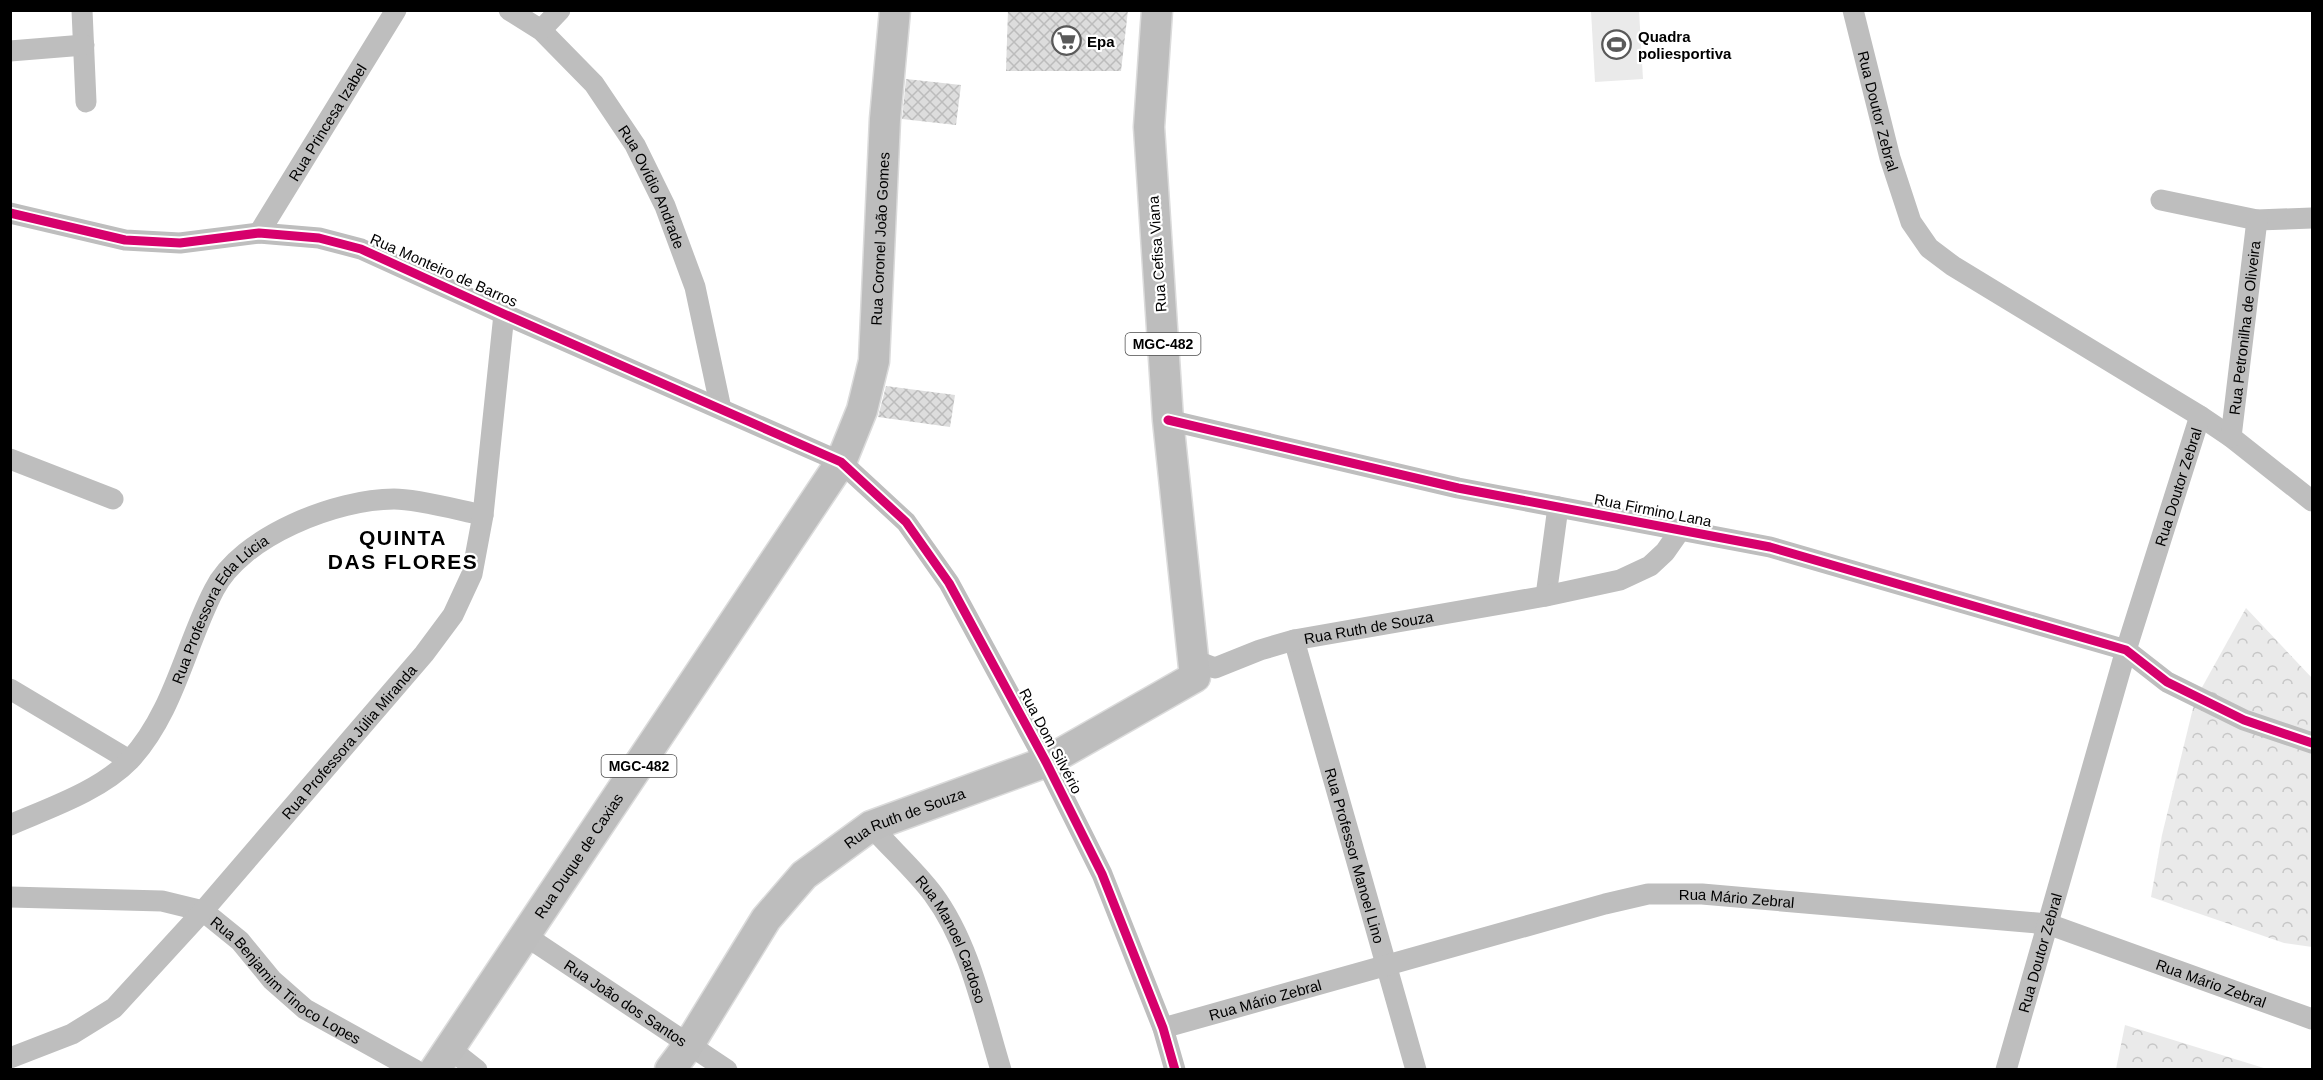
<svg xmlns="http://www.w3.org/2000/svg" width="2323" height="1080" viewBox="0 0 2323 1080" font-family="Helvetica,sans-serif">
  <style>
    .forest { fill: url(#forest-crowns) }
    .garden { fill: #eaeaea }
    .building { fill: url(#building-cross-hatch) }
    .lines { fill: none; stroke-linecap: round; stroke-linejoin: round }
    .highway-casing { stroke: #dbdbdb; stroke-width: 33 }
    .minor { stroke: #bebebe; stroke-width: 21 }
    .highway { stroke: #bdbdbd; stroke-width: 30 }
    .cycleway-casing { stroke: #fff; stroke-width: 13 }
    .cycleway { stroke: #d6006c; stroke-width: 9 }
    .labels { text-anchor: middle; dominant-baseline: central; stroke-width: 4.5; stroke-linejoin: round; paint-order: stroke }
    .shield { fill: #fff; stroke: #4c4c4c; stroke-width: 1.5 }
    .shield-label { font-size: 14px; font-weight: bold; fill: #000 }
    .poi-label { font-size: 15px; font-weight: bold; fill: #000; stroke: #fff; text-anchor: start }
    .street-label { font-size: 15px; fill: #000; stroke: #fff }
    .district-label { font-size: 21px; font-weight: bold; letter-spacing: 1.5px; fill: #000; stroke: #fff }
  </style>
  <defs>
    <pattern id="forest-crowns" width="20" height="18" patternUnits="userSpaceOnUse" patternTransform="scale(1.5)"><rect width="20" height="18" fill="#eaeaea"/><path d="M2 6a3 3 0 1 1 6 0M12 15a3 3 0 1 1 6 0" fill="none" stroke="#c7c7c7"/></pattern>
    <pattern id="building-cross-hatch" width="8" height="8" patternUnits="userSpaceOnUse" patternTransform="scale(1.5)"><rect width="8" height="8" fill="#ddd"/><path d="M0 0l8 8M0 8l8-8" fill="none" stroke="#bcbcbc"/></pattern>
  </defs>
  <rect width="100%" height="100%" fill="#fff"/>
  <g class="forest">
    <path d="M2246 608 2312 678V947L2284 943 2151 897 2162 835 2195 700Z"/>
    <path d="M2125 1025 2267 1069H2268H2116Z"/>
  </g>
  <path class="garden" d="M1591 11H1639L1643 79 1595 82Z"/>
  <g class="building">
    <path d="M1008 10H1128L1121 71H1006Z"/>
    <path d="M906 79 961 85 956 125 902 119Z"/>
    <path d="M886 386 955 395 950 427 878 417Z"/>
  </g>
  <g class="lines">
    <defs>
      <g id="highway">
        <path id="s14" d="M435 1070 841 462 862 410 874 361 885 119 895 10"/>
        <path id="s15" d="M670 1070 688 1046 766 919 804 875 871 826 1046 762 1195 677 1168 420 1149 127 1157 10"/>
      </g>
    </defs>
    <use href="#highway" class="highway-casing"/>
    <g class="minor">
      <path d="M82 10 86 102"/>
      <path id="s1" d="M509 10 541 30 594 84 635 145 665 206 695 287 721 409"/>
      <path id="s2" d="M1853 10 1890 158 1911 222 1929 248 1953 266 2200 416 2231 437 2312 501"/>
      <path d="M541 30 560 10"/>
      <path d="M10 51 84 45"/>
      <path d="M2161 200 2257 220 2312 218"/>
      <path d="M10 213 125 240 180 243 259 233 319 238 361 249 504 314 841 462 906 522 949 583 1046 762 1102 874 1163 1028 1175 1070"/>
      <path id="s3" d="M259 233 396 10"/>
      <path d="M1168 420 1458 488 1770 547 2126 650 2167 682 2244 720 2312 743"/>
      <path id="s4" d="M2231 437 2257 220"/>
      <path d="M10 459 113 499"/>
      <path d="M1546 596 1558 507"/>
      <path id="s5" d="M1294 640 1416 1070"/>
      <path id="s6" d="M1194 660 1215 668 1260 650 1294 640 1546 596 1620 580 1650 566 1665 552 1679 532"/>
      <path d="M10 689 129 760"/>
      <path id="s7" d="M10 825C49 808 100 791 130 760 174 712 185 646 214 590 241 536 337 499 394 499 418 499 458 510 483 515"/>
      <path id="s8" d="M871 826C891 849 915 870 933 894 970 944 983 1011 1001 1070"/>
      <path id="s9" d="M10 897 162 901 203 911 240 941 272 980 305 1009 415 1070"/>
      <path id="s10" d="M526 936 727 1070"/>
      <path id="s11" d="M1163 1028 1605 904 1648 894H1702L2048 924 2312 1019"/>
      <path d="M449 1048 477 1070"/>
      <path id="s12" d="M10 1058 72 1034 114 1008 203 911 424 654 453 615 472 574 483 515 504 314"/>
      <path id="s13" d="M2006 1070 2126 650 2200 416"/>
    </g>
    <use href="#highway" class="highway"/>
    <defs>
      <g id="cycleway">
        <path d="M10 213 125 240 180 243 259 233 319 238 361 249 504 314 841 462 906 522 949 583 1046 762 1102 874 1163 1028 1175 1070"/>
        <path d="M1168 420 1458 488 1770 547 2126 650 2167 682 2244 720 2312 743"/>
      </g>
    </defs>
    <use href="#cycleway" class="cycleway-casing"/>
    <use href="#cycleway" class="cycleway"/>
  </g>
  <defs>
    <symbol id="supermarket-ring" viewBox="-11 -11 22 22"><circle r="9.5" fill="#fff" stroke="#595959" stroke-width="1.5"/><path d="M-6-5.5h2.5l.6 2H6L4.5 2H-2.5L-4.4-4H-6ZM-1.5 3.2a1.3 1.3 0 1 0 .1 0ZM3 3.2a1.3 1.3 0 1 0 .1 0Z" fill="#595959"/></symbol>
    <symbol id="stadium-ring" viewBox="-11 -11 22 22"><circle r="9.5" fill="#fff" stroke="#595959" stroke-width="1.5"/><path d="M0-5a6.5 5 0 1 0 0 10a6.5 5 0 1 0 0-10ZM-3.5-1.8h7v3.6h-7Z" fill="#595959"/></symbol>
  </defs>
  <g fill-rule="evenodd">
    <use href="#supermarket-ring" x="1050" y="24" width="33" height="33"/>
    <use href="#stadium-ring" x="1600" y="28" width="33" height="33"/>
  </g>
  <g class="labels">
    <g class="shield">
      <rect x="1125.5" y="333" width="75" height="22" rx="4.5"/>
      <rect x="601.5" y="755" width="75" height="22" rx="4.5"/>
    </g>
    <g class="shield-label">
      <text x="1163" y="344">MGC-482</text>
      <text x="639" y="766">MGC-482</text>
    </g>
    <g class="poi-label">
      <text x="1638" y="36">Quadra<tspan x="1638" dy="17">poliesportiva</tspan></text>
      <text x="1087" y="41">Epa</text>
    </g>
    <g class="street-label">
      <text stroke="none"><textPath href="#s2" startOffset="104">Rua Doutor Zebral</textPath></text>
      <text stroke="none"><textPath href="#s3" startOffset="130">Rua Princesa Izabel</textPath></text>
      <text stroke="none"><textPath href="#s1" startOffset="232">Rua Ovídio Andrade</textPath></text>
      <text stroke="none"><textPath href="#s14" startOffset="960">Rua Coronel João Gomes</textPath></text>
      <text transform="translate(1157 254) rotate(-94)">Rua Cefisa Viana</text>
      <text transform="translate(444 270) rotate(24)">Rua Monteiro de Barros</text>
      <text stroke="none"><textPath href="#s4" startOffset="110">Rua Petronilha de Oliveira</textPath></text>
      <text stroke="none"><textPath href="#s13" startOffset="608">Rua Doutor Zebral</textPath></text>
      <text transform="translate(1653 510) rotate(11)">Rua Firmino Lana</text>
      <text stroke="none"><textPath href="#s7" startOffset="315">Rua Professora Eda Lúcia</textPath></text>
      <text stroke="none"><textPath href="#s6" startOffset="182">Rua Ruth de Souza</textPath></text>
      <text stroke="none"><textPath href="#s12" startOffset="471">Rua Professora Júlia Miranda</textPath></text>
      <text transform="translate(1051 741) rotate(62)">Rua Dom Silvério</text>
      <text stroke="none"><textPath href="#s15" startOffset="354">Rua Ruth de Souza</textPath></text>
      <text stroke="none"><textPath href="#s5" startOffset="224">Rua Professor Manoel Lino</textPath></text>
      <text stroke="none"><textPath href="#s14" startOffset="258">Rua Duque de Caxias</textPath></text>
      <text stroke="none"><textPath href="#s11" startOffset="592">Rua Mário Zebral</textPath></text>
      <text stroke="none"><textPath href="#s8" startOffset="141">Rua Manoel Cardoso</textPath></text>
      <text stroke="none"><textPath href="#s13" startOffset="122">Rua Doutor Zebral</textPath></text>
      <text stroke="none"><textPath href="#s9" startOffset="303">Rua Benjamim Tinoco Lopes</textPath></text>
      <text stroke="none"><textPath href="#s11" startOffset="1078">Rua Mário Zebral</textPath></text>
      <text stroke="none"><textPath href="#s11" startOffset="106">Rua Mário Zebral</textPath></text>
      <text stroke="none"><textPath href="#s10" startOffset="120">Rua João dos Santos</textPath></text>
    </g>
    <g class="district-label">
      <text x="403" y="537">QUINTA<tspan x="403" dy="24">DAS FLORES</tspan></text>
    </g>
  </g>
  <rect width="2323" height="1080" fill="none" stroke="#000000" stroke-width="24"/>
</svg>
